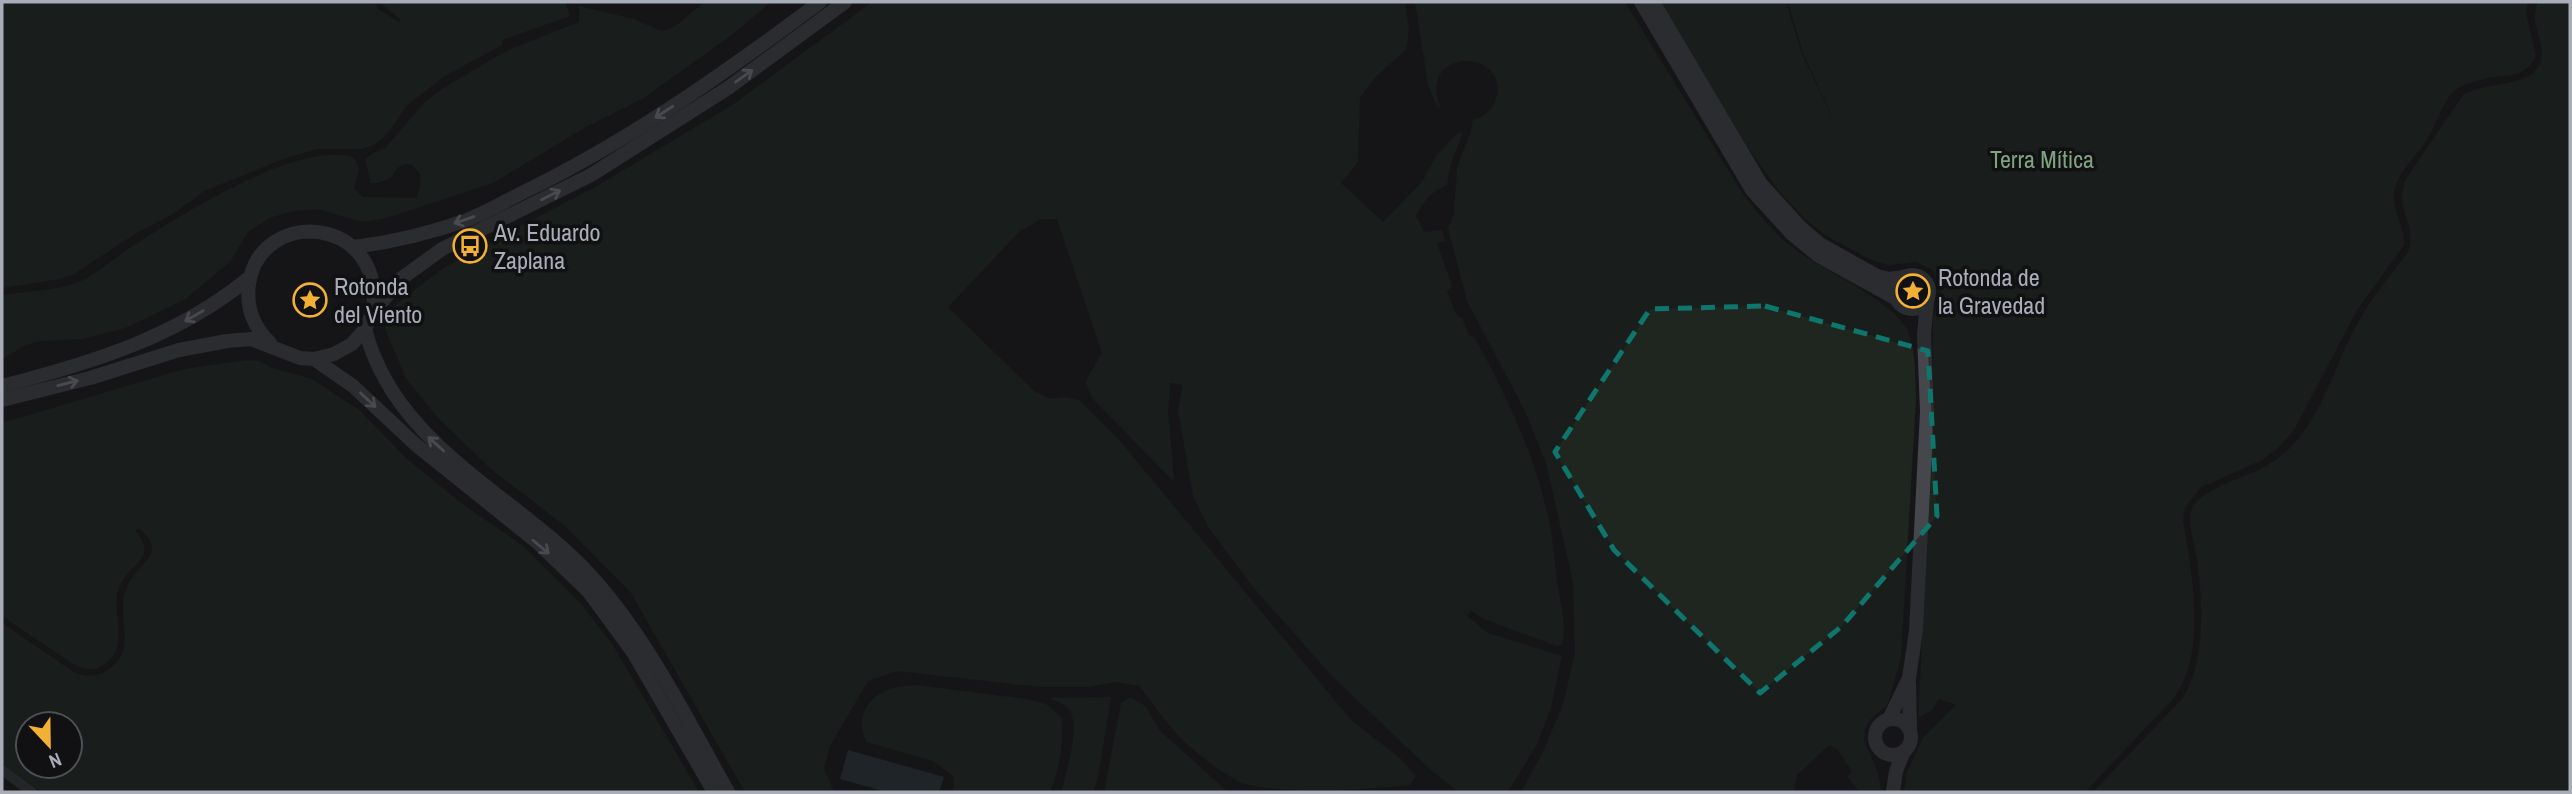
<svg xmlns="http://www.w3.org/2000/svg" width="2572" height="794" viewBox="0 0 2572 794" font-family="'Archivo Narrow',sans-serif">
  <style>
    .green { fill: #1e261f; fill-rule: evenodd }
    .water { fill: #2c353c }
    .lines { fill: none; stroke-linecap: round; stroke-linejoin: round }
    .minor { stroke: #37383d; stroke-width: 10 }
    .secondary { stroke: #45474d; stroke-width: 14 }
    .oneway { stroke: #858993 }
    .marked { fill: none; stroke: #0f766e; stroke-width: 5; stroke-dasharray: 14 9; stroke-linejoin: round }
    .labels { text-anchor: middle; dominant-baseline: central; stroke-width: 7; stroke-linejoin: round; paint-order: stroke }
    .park-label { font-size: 24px; fill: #7fa381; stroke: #111113 }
    .poi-label { font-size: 24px; fill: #a8adb8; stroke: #111113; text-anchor: start }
  </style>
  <rect width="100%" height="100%" fill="#161618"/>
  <g class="green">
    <path d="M2 2H374L379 10 399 22 401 20 379 2H565L570 16 502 40V45L445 76 406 106 390 131 374 145 362 149H317L283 159 204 191 173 214 135 234 74 274 60 279 2 288Z"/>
    <path d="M706 2H771L733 34 642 99 586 127 493 183 386 218 363 222 318 209 294 211 269 218 248 232 230 262 184 300 125 328 82 339 40 341 26 345 2 359V295C26 291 53 291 76 283 95 276 113 259 130 248 176 218 300 138 354 158L359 169 354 189 363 197 417 198C421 182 425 175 411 164 401 164 396 167 392 177L378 183H371L365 160 371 154 385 148 427 100 445 87 506 51 579 22V6L633 19 661 31C678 30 691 10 706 2Z"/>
    <path d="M872 2H1405L1409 30 1406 50 1376 76 1360 97 1358 162 1341 183 1383 222 1422 182 1436 156 1458 133 1463 132 1451 163 1447 185C1432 191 1423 201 1416 216L1424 232 1442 230 1445 241 1437 243 1452 286 1447 292 1457 316 1462 318 1469 335 1475 338C1505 394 1533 450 1547 512 1553 534 1554 558 1557 581 1560 603 1567 622 1562 645L1557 646 1484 619 1471 611 1467 616 1488 633 1562 656 1551 707 1537 744 1508 792H1459L1434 773 1333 677 1254 588 1209 528 1193 496 1178 410 1183 385 1170 383 1168 414 1174 478 1172 480 1093 399 1085 382 1102 353 1057 219H1042L1020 231 948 307 1035 392 1051 399 1065 397 1079 400 1120 441 1351 720 1401 759 1416 776 1410 785C1365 790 1286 794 1245 784 1224 775 1203 759 1187 744 1169 728 1155 705 1139 686L1116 682 1089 687H1041L897 671 868 681 830 746 824 768 834 792H745L631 593 565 526 491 469 438 418 406 378 385 329 392 308 438 272 466 255 595 187 731 106Z"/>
    <path d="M1415 2H1625L1744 196C1759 214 1774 234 1793 248 1822 271 1897 301 1909 334 1916 354 1915 378 1916 399L1901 657 1888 704 1869 721 1865 729 1864 741 1878 773 1882 792H1857L1858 790 1847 776 1852 771 1837 749 1829 745 1797 775 1794 790 1795 792H1521L1541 756 1563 705 1575 652 1573 582 1546 463 1524 409 1467 301 1448 228 1454 214 1457 167 1470 134 1473 120C1484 117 1493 110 1496 99 1511 48 1417 46 1440 107L1438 108 1428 85Z"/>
    <path d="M1660 2H1786L1802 54 1838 129 1803 53 1788 2H2528L2526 13 2536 57C2519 83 2505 72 2480 80 2472 82 2461 85 2455 90 2441 103 2436 127 2425 142 2415 158 2397 173 2394 192 2392 211 2405 226 2404 245L2357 310 2294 430 2278 448 2262 460 2200 488 2184 509 2183 521C2192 572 2208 656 2172 700L2085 792H1904L1907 772 1923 738 1956 705 1939 699 1931 711 1918 717 1932 460 1933 320 1941 290 1934 271 1916 262 1889 265 1871 260 1825 235 1804 218 1778 190 1747 146Z"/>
    <path d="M2538 2H2570V792H2093L2182 699C2206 663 2203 601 2197 559 2195 545 2188 526 2191 512 2196 490 2243 478 2261 469 2272 463 2283 455 2291 447 2324 413 2336 361 2359 321 2372 296 2392 275 2408 252 2419 225 2393 210 2406 179L2463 95C2486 81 2534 88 2541 61 2546 38 2528 26 2538 2Z"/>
    <path d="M247 360 259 361 272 368 312 379 359 410 407 459 461 503 523 546 583 606 614 647 699 792H42L2 764V623L75 673C86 677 96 677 106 671 142 649 113 616 127 586 138 563 169 554 140 529H136V532C161 562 122 564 117 595 114 621 129 649 103 665 92 672 83 669 73 664L2 616V423L184 369ZM28 724H70V766H28Z"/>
    <path d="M916 685 1026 699 1046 704 1061 717C1064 744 1060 767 1050 792H953L954 777 933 761 867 742C855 721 865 699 887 690 895 686 907 686 916 685Z"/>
    <path d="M1111 697 1098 777 1093 792H1061C1066 773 1082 724 1068 708 1064 703 1054 700 1048 698Z"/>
    <path d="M1131 697 1145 706 1160 731 1228 792H1104L1121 703Z"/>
  </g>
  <path class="water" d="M848 750 944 777 939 792H887L840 779Z"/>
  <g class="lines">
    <path class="minor" d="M2 770 32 792"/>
    <g class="secondary">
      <path d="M1641 2 1752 190 1792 234 1819 256 1897 299"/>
      <path d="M1653 2 1761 184 1800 227 1820 244 1877 276 1889 279 1904 277"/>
      <path d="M354 247C392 242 431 233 467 220 490 211 512 197 534 187 636 136 729 70 820 2"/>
      <circle cx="1912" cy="292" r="17"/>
      <path d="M365 329C395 447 516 494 591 576 648 639 687 719 728 792"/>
      <path d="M270 343C253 326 246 308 249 284 260 206 386 215 373 312"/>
      <path d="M314 359 353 386 415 444 537 542 589 592 633 652 714 792"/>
      <path d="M2 386C91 363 178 337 250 277"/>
      <path d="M2 400 90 378 179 350 227 341 251 339 300 358 314 359 334 354 352 344 365 329 373 312 402 278 442 249 591 175 728 88 845 2"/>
      <path d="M1909 683 1910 729"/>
      <circle cx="1893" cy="737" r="18"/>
      <path d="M1889 719 1909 678 1916 631 1927 411 1924 334 1927 301"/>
      <path d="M1893 792 1896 771 1904 751"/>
    </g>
  </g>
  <defs><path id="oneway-shaft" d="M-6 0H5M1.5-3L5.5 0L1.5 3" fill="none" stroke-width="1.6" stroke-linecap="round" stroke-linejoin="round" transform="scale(1.75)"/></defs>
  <g class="oneway">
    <use href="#oneway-shaft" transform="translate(744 76) rotate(-36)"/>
    <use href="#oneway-shaft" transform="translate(664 112) rotate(147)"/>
    <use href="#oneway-shaft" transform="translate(551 195) rotate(-27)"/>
    <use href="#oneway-shaft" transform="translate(464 220) rotate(161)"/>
    <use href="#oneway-shaft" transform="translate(194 316) rotate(150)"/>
    <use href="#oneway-shaft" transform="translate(68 383) rotate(-14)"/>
    <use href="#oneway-shaft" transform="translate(368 400) rotate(43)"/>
    <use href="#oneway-shaft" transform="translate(436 444) rotate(-138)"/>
    <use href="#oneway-shaft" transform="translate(541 547) rotate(40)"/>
  </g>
  <path d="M0 0H2572V794H0ZM1765 306 1928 351 1937 516 1842 626 1760 693 1614 550 1555 452 1650 309Z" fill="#161618" fill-opacity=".55" fill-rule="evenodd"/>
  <path class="marked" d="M1765 306 1928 351 1937 516 1842 626 1760 693 1614 550 1555 452 1650 309Z"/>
  <defs>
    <symbol id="bus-ring" viewBox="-11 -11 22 22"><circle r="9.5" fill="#111113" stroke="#f2b134" stroke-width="1.5"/><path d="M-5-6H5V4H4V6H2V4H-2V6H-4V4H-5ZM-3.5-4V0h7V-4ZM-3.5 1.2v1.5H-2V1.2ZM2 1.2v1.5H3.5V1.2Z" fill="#f2b134"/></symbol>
    <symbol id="sight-ring" viewBox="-11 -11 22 22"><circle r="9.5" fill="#111113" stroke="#f2b134" stroke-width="1.5"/><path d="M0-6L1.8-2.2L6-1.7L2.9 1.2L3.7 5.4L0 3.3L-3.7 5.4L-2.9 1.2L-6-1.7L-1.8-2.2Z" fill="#f2b134"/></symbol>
  </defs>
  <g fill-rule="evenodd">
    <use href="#bus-ring" x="451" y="227" width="38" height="38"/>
    <use href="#sight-ring" x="1894" y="272" width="38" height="38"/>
    <use href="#sight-ring" x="291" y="281" width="38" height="38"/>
  </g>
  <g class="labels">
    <g class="park-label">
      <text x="2042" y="159">Terra Mítica</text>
    </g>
    <g class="poi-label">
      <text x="494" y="232">Av. Eduardo<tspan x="494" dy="28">Zaplana</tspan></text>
      <text x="1938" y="277">Rotonda de<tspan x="1938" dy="28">la Gravedad</tspan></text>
      <text x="334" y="286">Rotonda<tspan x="334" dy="28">del Viento</tspan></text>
    </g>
  </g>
  <rect width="2572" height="794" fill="none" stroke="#a8adb8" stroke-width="7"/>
  <g transform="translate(49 745) rotate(158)"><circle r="33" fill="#111113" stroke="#4d4f55" stroke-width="2"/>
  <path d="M0-5L12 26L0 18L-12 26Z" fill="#f2b134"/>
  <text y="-10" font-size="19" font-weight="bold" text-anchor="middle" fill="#a8adb8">N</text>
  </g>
</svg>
